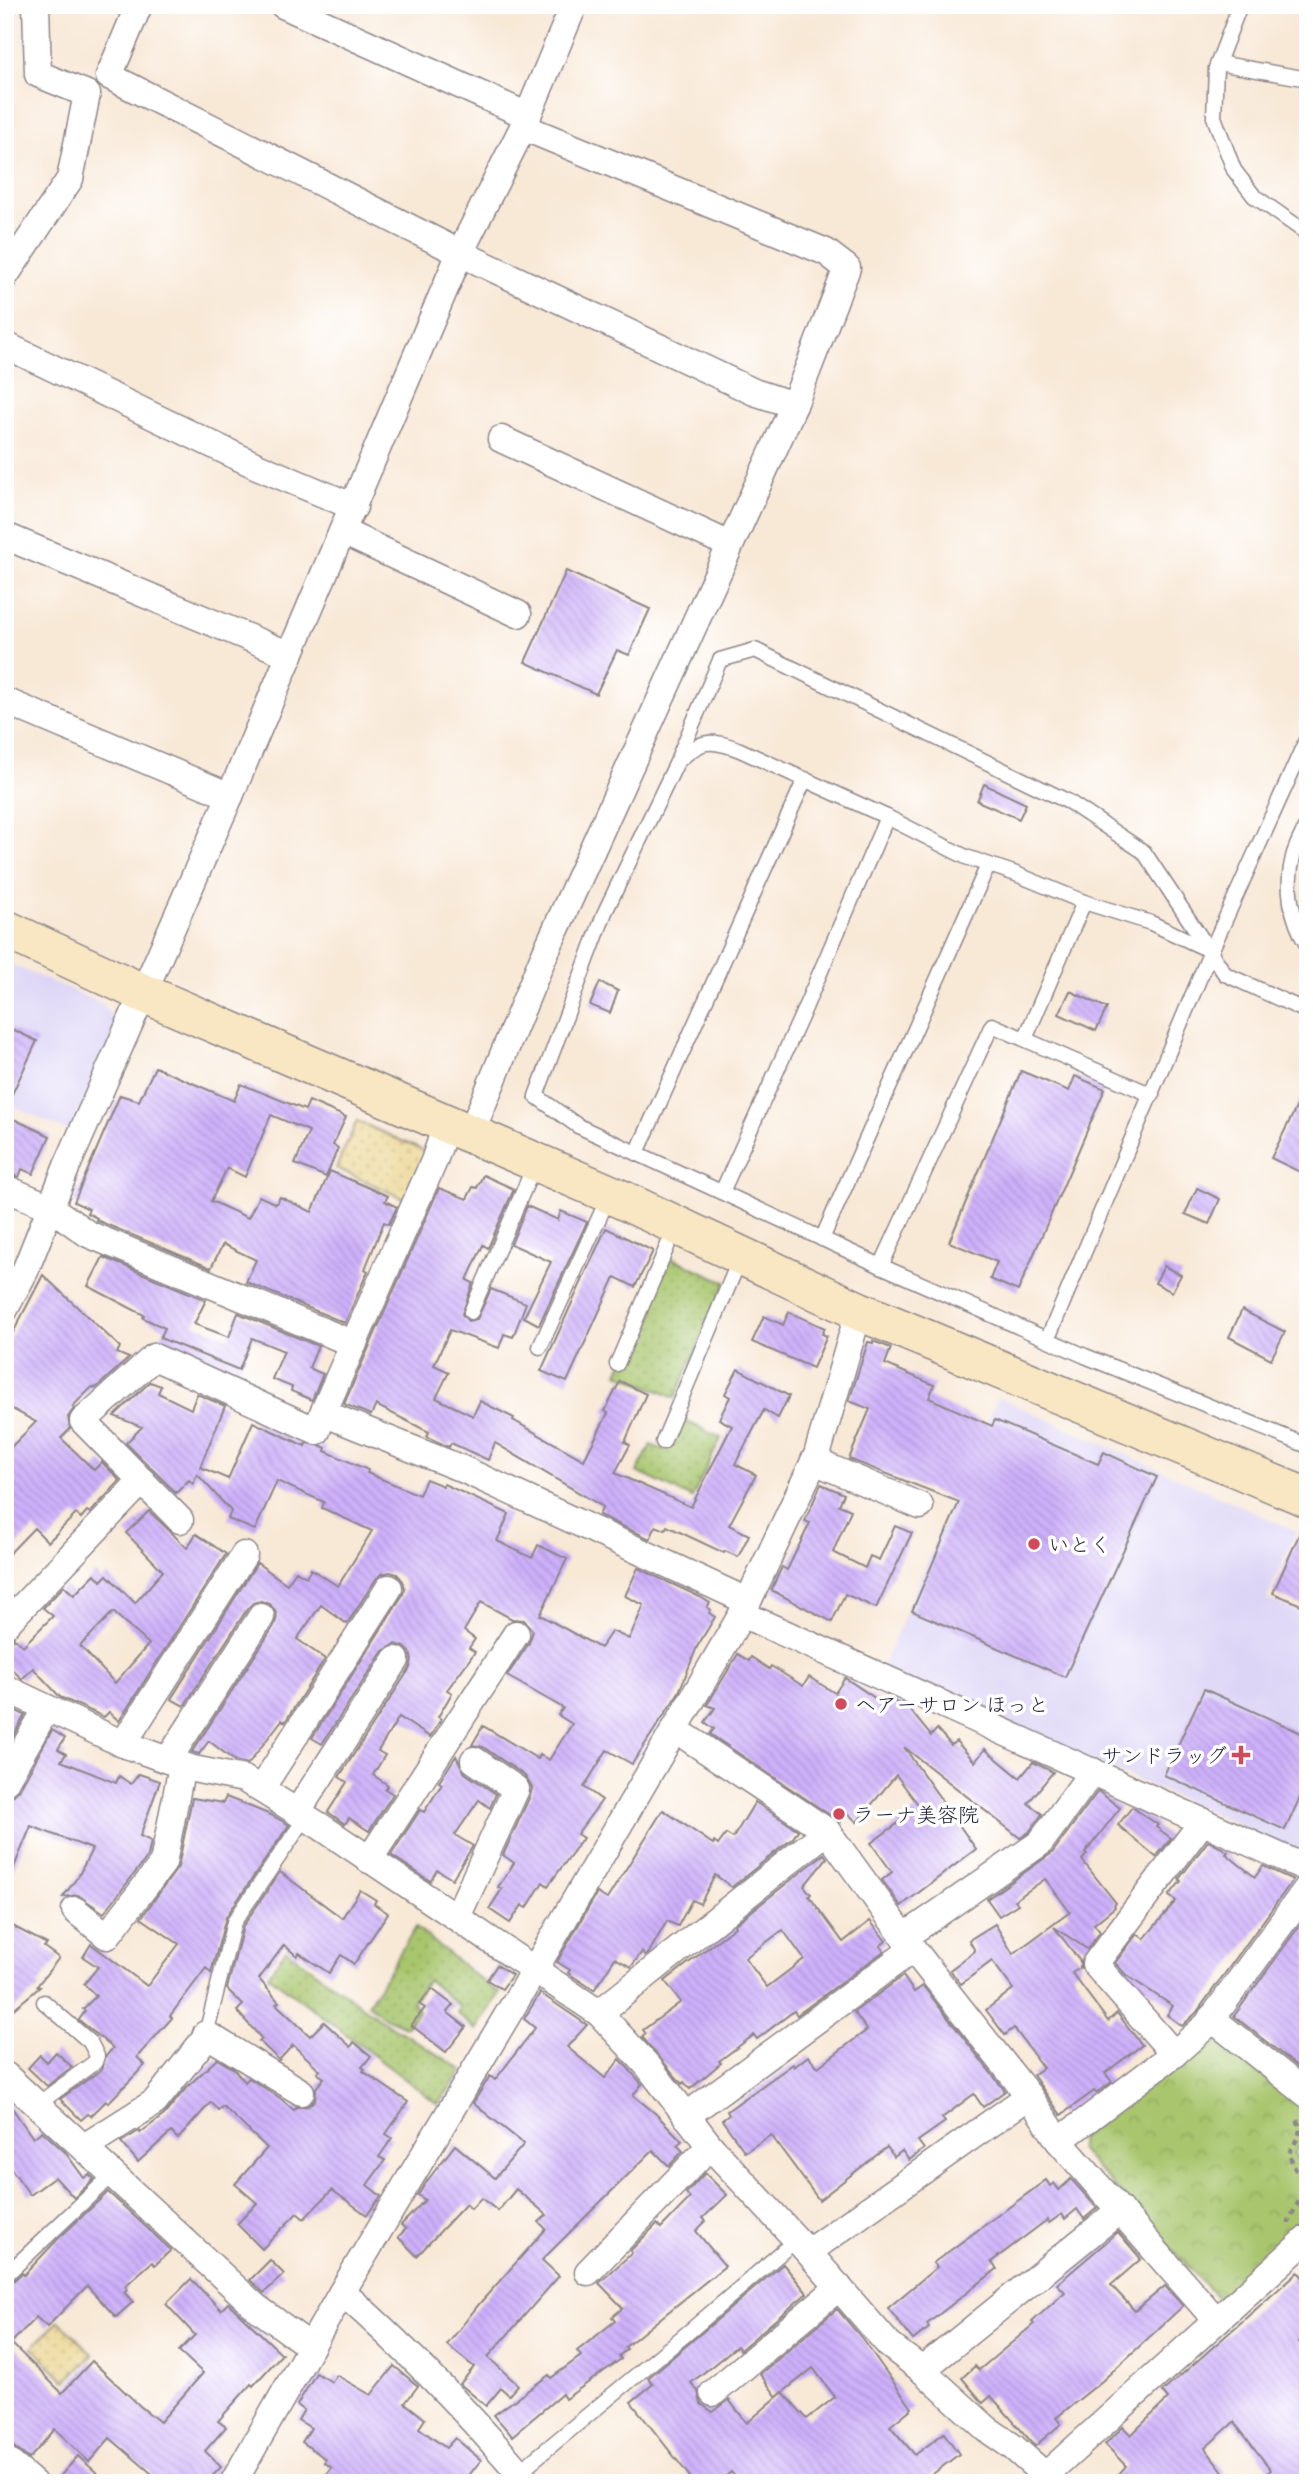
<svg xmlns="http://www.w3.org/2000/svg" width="1313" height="2488" viewBox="0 0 1313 2488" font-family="'Patrick Hand','Klee One',sans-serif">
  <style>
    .built { fill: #ddd5f6 }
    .grass { fill: url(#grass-dots); stroke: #667454; stroke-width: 2 }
    .sand { fill: url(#sand-dots); stroke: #887e6c; stroke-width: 2 }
    .park { fill: url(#park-crowns); stroke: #667454; stroke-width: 2 }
    .building { fill: url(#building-back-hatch); fill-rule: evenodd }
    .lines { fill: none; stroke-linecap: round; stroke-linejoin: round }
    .lane-casing { stroke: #8d8588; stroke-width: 17 }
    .street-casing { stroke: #8d8588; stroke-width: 29 }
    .secondary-casing { stroke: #8d8588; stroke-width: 41 }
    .path { stroke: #8d8588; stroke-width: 4.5; stroke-dasharray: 5 5; stroke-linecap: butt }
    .lane { stroke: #fff; stroke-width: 14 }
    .street { stroke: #fff; stroke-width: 26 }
    .secondary { stroke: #f9e7c3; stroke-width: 38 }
    .poi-dot { fill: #d1495b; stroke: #fff; stroke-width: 2.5 }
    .labels { text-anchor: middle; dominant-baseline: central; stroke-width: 7; stroke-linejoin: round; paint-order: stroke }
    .poi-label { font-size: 21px; fill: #22223b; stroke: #fff; text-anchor: start }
  </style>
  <defs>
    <pattern id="grass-dots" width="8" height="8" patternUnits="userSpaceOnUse" patternTransform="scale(1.75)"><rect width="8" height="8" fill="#a9c66e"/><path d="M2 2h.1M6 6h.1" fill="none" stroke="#91aa60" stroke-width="1.8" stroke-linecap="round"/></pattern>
    <pattern id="sand-dots" width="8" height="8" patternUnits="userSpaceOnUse" patternTransform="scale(1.75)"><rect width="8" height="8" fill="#eeda9e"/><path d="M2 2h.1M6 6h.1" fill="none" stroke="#ccbb89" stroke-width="1.8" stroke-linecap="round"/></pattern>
    <pattern id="park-crowns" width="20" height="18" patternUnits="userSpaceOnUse" patternTransform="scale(1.75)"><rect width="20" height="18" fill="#a9c66e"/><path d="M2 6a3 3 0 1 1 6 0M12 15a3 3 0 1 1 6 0" fill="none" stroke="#91aa60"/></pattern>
    <pattern id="building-back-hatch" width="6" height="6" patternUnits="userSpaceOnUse" patternTransform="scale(1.75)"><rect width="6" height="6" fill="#cdb0fa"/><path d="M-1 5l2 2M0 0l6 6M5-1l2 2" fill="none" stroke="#b097d7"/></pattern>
  </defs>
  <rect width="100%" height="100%" fill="#fff"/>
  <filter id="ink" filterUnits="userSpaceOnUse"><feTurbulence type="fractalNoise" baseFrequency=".0143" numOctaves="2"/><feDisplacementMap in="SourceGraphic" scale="14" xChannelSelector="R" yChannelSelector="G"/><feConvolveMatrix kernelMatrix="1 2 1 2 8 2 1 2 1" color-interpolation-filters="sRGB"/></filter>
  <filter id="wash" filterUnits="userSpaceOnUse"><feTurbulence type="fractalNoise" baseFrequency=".00686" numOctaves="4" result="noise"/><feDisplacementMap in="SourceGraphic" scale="28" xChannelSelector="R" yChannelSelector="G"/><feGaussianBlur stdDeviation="1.57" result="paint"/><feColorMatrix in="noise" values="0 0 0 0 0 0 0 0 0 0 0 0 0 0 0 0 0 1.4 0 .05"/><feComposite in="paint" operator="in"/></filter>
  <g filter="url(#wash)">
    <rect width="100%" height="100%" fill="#f8e8d6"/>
    <g class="built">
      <path d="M5 962 103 1004 118 1026 69 1132 5 1102Z"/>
      <path d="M998 1397 1296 1531 1267 1599 1308 1617V1855L882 1668Z"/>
    </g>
    <g class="grass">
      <path d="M670 1257 726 1282 675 1398 618 1373Z"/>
      <path d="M679 1418 721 1438 692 1498 637 1472 651 1445 664 1450Z"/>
      <path d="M416 1927 474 1975 500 1993 476 2030 457 2013 460 2007 428 1980 412 2002 419 2010 406 2027 385 2018 368 2004Z"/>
      <path d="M286 1950 378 2018 463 2070 438 2104 268 1975Z"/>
    </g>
    <g class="sand">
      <path d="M357 1121 429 1153 407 1200 336 1168Z"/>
      <path d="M59 2321 93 2355 66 2381 32 2347Z"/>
    </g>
    <path class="park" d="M1220 2040 1308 2112V2134L1293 2154 1308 2167V2218L1294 2237 1228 2296 1216 2297 1079 2149 1081 2136 1203 2042Z"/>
    <g id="blocks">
      <g class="building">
        <path d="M566 571 650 609 629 655 617 650 596 694 525 662Z"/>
        <path d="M984 784 1026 804 1019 819 977 801Z"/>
        <path d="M600 982 618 991 610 1013 590 1005Z"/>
        <path d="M1070 991 1107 1008 1096 1031 1059 1014Z"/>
        <path d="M5 1026 37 1041 5 1109Z"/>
        <path d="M155 1067 234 1101 241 1084 305 1110 309 1101 346 1117 333 1145 338 1148 326 1177 295 1164 309 1131 271 1115 245 1177 227 1168 211 1201 248 1218 259 1196 276 1204 280 1197 312 1212 330 1171 388 1196 385 1201 397 1207 389 1224 384 1222 365 1269 368 1271 345 1323 246 1282 256 1260 223 1244 211 1268 96 1220 97 1218 87 1213 89 1209 74 1202 120 1095 139 1101Z"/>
        <path d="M1021 1071 1069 1091 1075 1076 1105 1089 1018 1291 990 1279 997 1262 949 1242Z"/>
        <path d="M1308 1084V1176L1271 1158Z"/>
        <path d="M5 1115 50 1136 33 1174 22 1169 19 1177 5 1173Z"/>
        <path d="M483 1175 514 1189 488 1248 483 1245 467 1280 473 1283 462 1314 468 1321 477 1319 491 1289 526 1303 513 1337 504 1334 499 1348 450 1330 434 1365 449 1372 436 1398 473 1416 480 1401 514 1418 513 1420 584 1460 608 1413 605 1411 620 1381 646 1394 625 1442 630 1445 615 1473 691 1507 732 1426 719 1419 730 1397 725 1394 738 1369 789 1396 778 1418 764 1410 735 1464 756 1475 729 1525 749 1535 738 1557 725 1551 724 1553 667 1526 665 1530 656 1526 650 1539 599 1515 603 1507 495 1443 488 1460 451 1443 449 1447 427 1437 429 1432 376 1405 371 1415 344 1404 439 1188 467 1199 473 1187 477 1188Z"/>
        <path d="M1197 1188 1220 1199 1209 1224 1185 1214Z"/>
        <path d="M527 1206 558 1220 561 1211 587 1222 539 1325 524 1317 551 1262 511 1244Z"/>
        <path d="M606 1228 653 1251 635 1287 615 1277 567 1382 541 1371Z"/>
        <path d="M103 1257 206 1300 194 1324 229 1337 238 1313 318 1346 309 1368 323 1374 312 1400 291 1391 292 1387 272 1379 284 1351 252 1338 239 1370 160 1338 165 1328 143 1318 144 1315 88 1286Z"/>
        <path d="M1164 1266 1181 1275 1172 1292 1155 1283Z"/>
        <path d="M43 1275 120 1347 117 1353 129 1358 96 1388 92 1387 73 1406 75 1407 68 1417 70 1429 61 1438 94 1470 102 1462 120 1481 90 1513 87 1511 81 1518 76 1514 48 1542 34 1528 5 1558V1453L36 1422 5 1405V1348Z"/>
        <path d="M1242 1310 1285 1332 1271 1359 1229 1337Z"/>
        <path d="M789 1312 825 1328 822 1334 827 1336 813 1368 752 1342 764 1316 783 1325Z"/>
        <path d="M873 1341 891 1348 885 1364 934 1385 929 1398 992 1426 995 1420 1098 1464 1104 1452 1157 1477 1065 1677 912 1611 959 1502 849 1459 870 1409 849 1401 868 1342 873 1343Z"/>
        <path d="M150 1382 161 1386 158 1393 191 1409 197 1394 225 1406 200 1467 228 1479 253 1422 305 1446 306 1443 322 1446 326 1448 325 1451 368 1470 367 1473 419 1495 426 1479 443 1486 444 1484 509 1514 497 1541 532 1558 538 1545 567 1559 540 1615 600 1648 612 1631 629 1639 644 1605 625 1596 638 1568 700 1597 710 1603 707 1607 711 1610 709 1613 715 1617 697 1647 679 1692 632 1764 607 1750 584 1787 602 1800 577 1834 583 1838 548 1886 543 1882 527 1908 522 1905 510 1923 489 1909 502 1889 498 1887 514 1863 503 1855 530 1796 532 1788 525 1776 483 1747 472 1745 483 1726 538 1759 540 1755 549 1760 572 1724 558 1715 563 1708 507 1676 529 1643 533 1631 524 1620 512 1619 481 1602 464 1631 475 1639 469 1648 475 1652 447 1690 452 1693 438 1717 441 1719 430 1737 399 1717 378 1751 385 1755 373 1775 388 1785 385 1789 393 1794 369 1831 349 1818 345 1824 328 1812 347 1782 339 1777 410 1668 412 1660 410 1652 405 1647 396 1644 383 1651 322 1744 312 1738 402 1596 405 1589 403 1581 397 1574 390 1572 382 1574 376 1579 347 1624 321 1605 297 1639 325 1659 285 1722 282 1720 248 1764 235 1761 209 1741 199 1754 192 1752 274 1626 277 1617 275 1611 270 1604 261 1601 253 1603 248 1608 184 1706 171 1699 257 1563 287 1584 296 1571 306 1577 311 1569 338 1586 372 1531 322 1508 324 1502 277 1481 255 1530 228 1519 231 1511 197 1474 193 1484 189 1480 176 1493 126 1443 142 1427 114 1416Z"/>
        <path d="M821 1484 844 1494 839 1505 851 1510 833 1552 865 1568 870 1556 879 1560 895 1526 912 1533 876 1608 845 1594 832 1622 771 1590 782 1567 787 1570 810 1523 805 1521Z"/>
        <path d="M149 1511 187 1548 196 1534 226 1554 119 1721 109 1712 104 1717 60 1697 33 1668 22 1679 21 1678 5 1663V1648L14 1638 23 1646 53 1616 43 1608 64 1586 74 1595 95 1574 101 1581 107 1575 135 1603 163 1571 126 1533ZM113 1612 149 1644 115 1683 80 1646Z"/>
        <path d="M1306 1519H1308V1608L1273 1593Z"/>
        <path d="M738 1654 749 1661 751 1657 769 1669 771 1666 803 1686 809 1677 835 1693 845 1678 884 1704 891 1699 900 1705 902 1703 906 1705 931 1736 937 1729 951 1745 956 1741 975 1762 985 1749 1020 1778 1033 1762 1053 1772 1028 1803 1042 1814 1029 1832 1020 1838 904 1747 976 1849 901 1906 882 1880 892 1872 871 1843 920 1807 896 1775 857 1822 847 1813 840 1822 710 1734 714 1729 705 1722 715 1708 707 1705Z"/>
        <path d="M1204 1689 1308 1736V1780L1285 1830 1164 1775Z"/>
        <path d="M5 1706 25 1715 5 1750Z"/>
        <path d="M52 1730 65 1738 58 1749 66 1754 61 1761 116 1783 119 1776 131 1784 139 1774 160 1781 140 1836 151 1841 148 1856 104 1913 78 1895 63 1897 79 1875 92 1849 31 1826 5 1889V1798L14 1795 19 1790Z"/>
        <path d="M456 1756 465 1773 496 1794 490 1808 479 1800 455 1835 473 1846 452 1879 437 1870 430 1881 391 1855 420 1810 424 1812 442 1784 439 1782Z"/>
        <path d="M1098 1791 1120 1808 1085 1853 1087 1854 1082 1860 1116 1903 1114 1905 1115 1907 1094 1924 1100 1932 1087 1949 1054 1927 1080 1961V1968L1072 1973 1108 2021 1117 2013 1142 2045 1105 2073 1112 2082 1096 2093 1094 2091 1061 2115 1033 2075 1043 2068 1014 2028 1005 2035 986 2010 1013 1989 992 1961 961 1984 950 1970 975 1951 969 1940 995 1924 1013 1954 1070 1912 1045 1879 1015 1900 1018 1904 999 1916 987 1899 1052 1853Z"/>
        <path d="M226 1797 271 1815 289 1825 226 1917 211 1973 206 1968 170 2016 172 2018 137 2057 145 2065 108 2103 106 2101 91 2116 88 2114 81 2120 60 2099 101 2070 106 2056 113 2048 79 2020 85 2011 83 2009 96 1996 84 1984 98 1967 83 1957 91 1944 147 1986 179 1944 141 1918 178 1867 192 1798 223 1803Z"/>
        <path d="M755 1802 798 1830 793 1838 732 1887 715 1875 700 1904 692 1900 678 1926 667 1921 648 1954 645 1956 642 1952 631 1967 615 1958 594 1990 568 1973 570 1970 557 1962 597 1893 607 1899 663 1810 713 1844 714 1842 718 1845 726 1834 733 1838Z"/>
        <path d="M1132 1807 1158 1825 1156 1827 1171 1838 1156 1857 1118 1825Z"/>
        <path d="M1208 1841 1222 1848 1228 1852 1226 1854 1255 1877 1263 1866 1293 1880 1196 2013 1182 2026 1167 2015 1173 2006 1126 1975 1115 1963 1137 1934 1144 1939 1176 1901 1169 1896 1181 1881 1179 1879Z"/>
        <path d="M824 1854 827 1858 804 1886 811 1894 809 1896 843 1942 870 1921 886 1941 880 1946 884 1951 797 2015 794 2011 757 2039 754 2035 719 2061 721 2063 690 2089 684 2082 682 2084 642 2037 646 2034 643 2030 681 2002 665 1981 735 1927 734 1925ZM783 1930 804 1959 767 1987 745 1958Z"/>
        <path d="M280 1872 342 1918 360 1890 376 1900 374 1904 388 1913 354 1964 341 1955 329 1973 299 1953 297 1956 284 1945 259 1979 279 2002 276 2004 310 2036 324 2022 351 2047 354 2042 371 2056 362 2067 365 2069 363 2071 408 2102 386 2134 392 2138 379 2157 385 2160 367 2185 381 2196 367 2215 332 2190 304 2219 297 2213 262 2249 237 2224 257 2203 235 2184 267 2148 223 2106 218 2110 211 2102 178 2139 171 2132 138 2162 121 2142 139 2131 140 2133 164 2115 187 2087 217 2059 234 2069 245 2082 249 2078 280 2098 294 2110 296 2107 308 2106 315 2100 316 2088 324 2078 317 2073 320 2070 293 2045 279 2060 259 2041 262 2039 237 2011 243 2005 227 1989 243 1926Z"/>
        <path d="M1308 1914V2075L1234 2016Z"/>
        <path d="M5 1922 47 1944 44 1947 59 1958 37 1986 40 1987 5 2016Z"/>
        <path d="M497 1965 512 1975 502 1989 487 1980Z"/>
        <path d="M903 1976 914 1992 923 1986 1005 2091 983 2107 974 2094 942 2118 945 2122 918 2141 924 2149 909 2160 902 2151 894 2157 887 2147 819 2200 771 2135 745 2152 722 2120 729 2115 727 2111 793 2064 794 2067 808 2056 818 2067 867 2030 854 2012Z"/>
        <path d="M432 1989 453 2005 447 2012 466 2027 446 2052 411 2025 425 2008 419 2004Z"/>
        <path d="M540 1993 587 2025 567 2047 605 2078 620 2059 642 2084 633 2095 656 2114 682 2141 677 2145 683 2151 669 2166 653 2150 542 2260 559 2276 488 2357 518 2385 509 2395 501 2388 486 2406 460 2384 474 2367 447 2345 480 2303 546 2229 539 2222 547 2215 516 2189 498 2211 481 2198 471 2209 466 2204 417 2256 398 2237 406 2229 401 2225 425 2200 418 2195 427 2181 455 2145 495 2178 524 2144 473 2103 490 2076 495 2080 535 2028 524 2019Z"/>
        <path d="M56 2052 72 2067 47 2086 28 2068 40 2055 47 2062Z"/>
        <path d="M5 2098 33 2138 42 2131 65 2152 84 2178 89 2174 94 2179 74 2198 55 2177 30 2195 5 2160Z"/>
        <path d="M705 2173 727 2195 703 2218 706 2221 696 2231 725 2266 625 2347 627 2349 619 2356 621 2359 565 2399 562 2394 512 2436 494 2415 549 2375 551 2378 581 2356 577 2351 615 2321 612 2317 623 2308 599 2283 632 2253 630 2251 657 2224 661 2228 690 2198 686 2193Z"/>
        <path d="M1071 2179 1097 2208 1084 2219 1077 2209 1065 2219 1062 2214 1049 2223 1047 2220 991 2262 997 2269 927 2324 929 2328 913 2340 888 2308 937 2267 933 2263 1046 2180 1050 2186 1054 2183 1059 2190Z"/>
        <path d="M108 2192 171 2250 155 2265 152 2262 125 2286 127 2289 124 2292 133 2302 116 2317 87 2286 47 2327 36 2317 11 2343 62 2393 92 2361 140 2406 160 2422 203 2373 179 2351 195 2335 166 2304 191 2279 221 2310 228 2303 282 2354 253 2386 251 2384 218 2421 226 2427 205 2451 221 2467 206 2483H142L151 2473 110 2438 89 2462 55 2429 29 2459 5 2440V2285L11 2283 22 2273 24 2275 57 2240Z"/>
        <path d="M1118 2232 1141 2259 1111 2285 1135 2311 1165 2286 1183 2306 1102 2381 1056 2418 1061 2424 1035 2446 991 2396 983 2403 962 2378 975 2366 979 2370 1034 2324 1032 2322 1065 2292 1057 2284Z"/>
        <path d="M270 2260 284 2274 264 2293 250 2280Z"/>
        <path d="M783 2264 807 2293 740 2350 737 2346 691 2383 698 2391 701 2404 713 2412 729 2400 747 2423 783 2392 807 2419 835 2397 813 2368 777 2397 760 2374 837 2309 861 2337 912 2408 890 2426 915 2455 944 2433 959 2454 921 2483H740L731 2472 718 2483H695L631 2402 653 2384 648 2378Z"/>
        <path d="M1298 2272 1308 2283V2335L1299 2342 1308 2355V2483H1254L1271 2470 1234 2422 1205 2448 1232 2483H1111L1126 2466 1105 2444 1123 2427 1131 2435 1168 2399 1162 2392Z"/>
        <path d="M394 2366 418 2386 405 2403 425 2419 419 2428 446 2448 455 2438 481 2460 463 2483H319L332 2468 324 2462 326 2459 302 2442 311 2428 298 2420 304 2410 297 2405 316 2373 332 2382 336 2375 371 2395Z"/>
        <path d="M78 2456 108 2483H54Z"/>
      </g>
    </g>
  </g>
  <g filter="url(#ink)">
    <use href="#blocks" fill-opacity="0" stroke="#8d8588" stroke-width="2"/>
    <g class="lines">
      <defs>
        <g id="lane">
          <path d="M1240 5 1216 68 1214 117 1234 170 1254 196 1308 234"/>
          <path d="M1218 63 1308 79"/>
          <path d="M679 756 720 660 755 650 1069 802 1144 852 1225 974 1308 1012"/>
          <path d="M1308 822C1303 833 1296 845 1293 857 1285 889 1292 920 1308 947"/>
          <path d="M1211 951 1151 923 1084 902 1016 874 966 857 887 817 740 750C709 738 701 740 677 762L605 912 536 1096 578 1126 881 1266 1085 1356 1308 1446"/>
          <path d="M1025 1039 1084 902"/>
          <path d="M637 1153 805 779"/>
          <path d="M722 1192 801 1017 887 817"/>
          <path d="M822 1239 988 865"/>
          <path d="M881 1266 992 1025 1152 1095"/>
          <path d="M471 1312 535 1164"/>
          <path d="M1048 1338 1211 951 1308 736"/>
          <path d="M540 1347 609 1196"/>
          <path d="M617 1364 676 1226"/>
          <path d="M663 1442 741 1256"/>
          <path d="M206 2034 234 1922 306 1817"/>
          <path d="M38 2104 95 2062 97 2056 90 2042 44 2002"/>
          <path d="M5 2276 114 2173"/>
          <path d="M519 2472 691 2330 797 2239"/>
        </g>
        <g id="street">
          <path d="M139 5 109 76 460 253 754 392 794 405"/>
          <path d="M283 5 528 116"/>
          <path d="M5 276 70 179 87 94 38 74 36 5"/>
          <path d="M5 345 257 466 354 507"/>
          <path d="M501 439 730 545"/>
          <path d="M343 532 518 614"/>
          <path d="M5 536 290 655"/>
          <path d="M5 701 230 796"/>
          <path d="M447 1123 434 1161 323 1413 460 1468 747 1601"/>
          <path d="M471 1133 542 960 794 405 847 268 826 252 523 127"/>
          <path d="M5 1188 50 1207 88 1234 354 1344"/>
          <path d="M5 1309 25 1271 67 1166 230 796 460 253 523 127 574 5"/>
          <path d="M814 1461 920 1506"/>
          <path d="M180 1520 83 1421 154 1357 317 1431 323 1413"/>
          <path d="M742 1614 1308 1869"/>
          <path d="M5 1625 142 1481"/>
          <path d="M5 1688 123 1744 193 1769 244 1779 320 1826 599 2013 648 2066 710 2146 808 2252 889 2345 922 2370 987 2429 1013 2447 1054 2483"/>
          <path d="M676 1730 827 1831 913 1949 1029 2096 1059 2141 1216 2320"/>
          <path d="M123 1744 244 1555"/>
          <path d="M168 1760 261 1617"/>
          <path d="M5 1782 47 1708"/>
          <path d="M261 1789 389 1588"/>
          <path d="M297 1812 396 1660"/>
          <path d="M369 1860 516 1634"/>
          <path d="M75 1910 107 1936 163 1863 182 1766"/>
          <path d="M457 1917 516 1789 474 1760"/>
          <path d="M904 1937 1040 1843 1093 1771"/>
          <path d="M599 2013 827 1831"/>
          <path d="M1211 2018 1308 2095"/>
          <path d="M1174 2054 1095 1964 1203 1821"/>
          <path d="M5 2075 256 2307 311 2347"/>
          <path d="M686 2116 913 1949"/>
          <path d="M1059 2141 1174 2054 1208 2024 1308 1887"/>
          <path d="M84 2147 155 2102 204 2040 206 2034 301 2092"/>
          <path d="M808 2252 1029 2096"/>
          <path d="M588 2272 710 2146"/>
          <path d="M342 2292C408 2350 471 2416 528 2483"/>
          <path d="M922 2370 1120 2210"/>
          <path d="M713 2393 839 2287"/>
          <path d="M5 2459 33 2483"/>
          <path d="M1045 2476 1308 2238"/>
          <path d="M233 2483 342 2292 535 1969 742 1614 817 1455 859 1311"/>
        </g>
        <path id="secondary" d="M5 929 143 993 610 1194 859 1311 1308 1498"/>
      </defs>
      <use href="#lane" class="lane-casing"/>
      <use href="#street" class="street-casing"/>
      <use href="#secondary" class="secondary-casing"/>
      <path class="path" d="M1289 2224V2220L1306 2188 1293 2165 1289 2153C1296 2140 1306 2130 1295 2117"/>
      <use href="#lane" class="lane"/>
      <use href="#street" class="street"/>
      <use href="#secondary" class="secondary"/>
    </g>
  </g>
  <g class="poi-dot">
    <circle cx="1034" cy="1544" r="7"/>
    <circle cx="841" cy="1704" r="7"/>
    <path d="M1237.5 1744.5h7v7h7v7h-7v7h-7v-7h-7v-7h7z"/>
    <circle cx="839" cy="1814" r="7"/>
  </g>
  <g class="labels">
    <g class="poi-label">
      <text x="1048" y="1544">いとく</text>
      <text x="855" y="1704">ヘアーサロン ほっと</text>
      <text x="1227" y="1755" text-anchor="end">サンドラッグ</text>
      <text x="853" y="1814">ラーナ美容院</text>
    </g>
  </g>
  <rect width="1313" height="2488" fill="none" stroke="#fff" stroke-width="28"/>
</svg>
